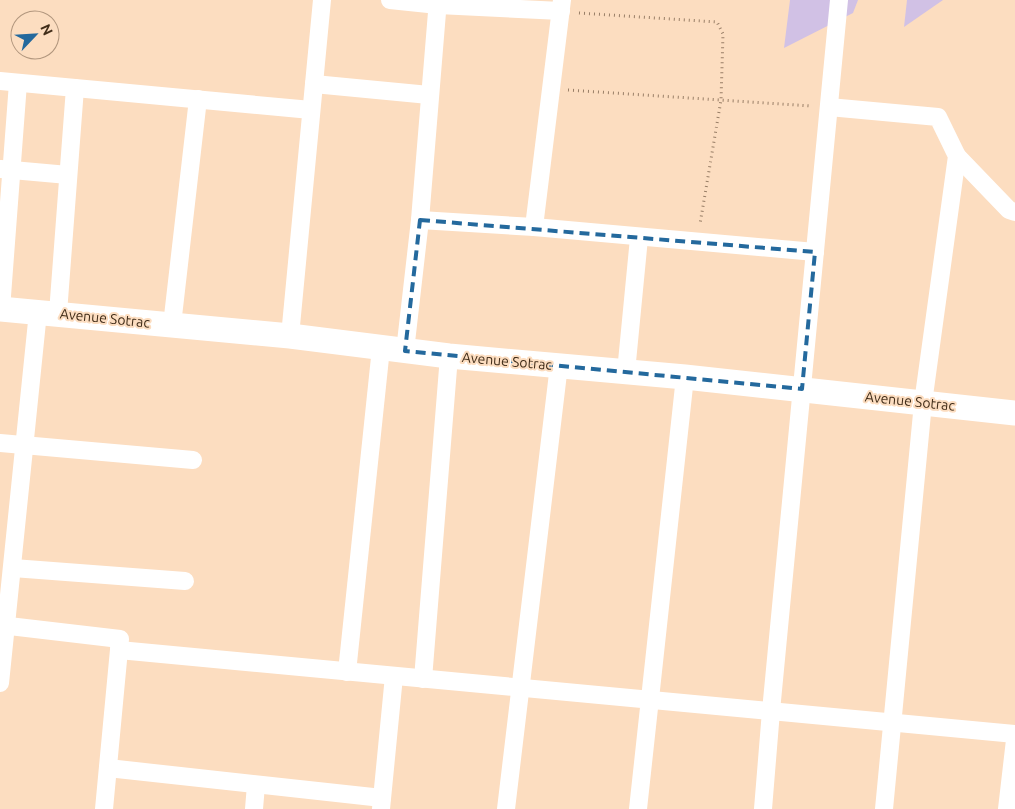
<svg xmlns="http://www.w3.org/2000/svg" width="1015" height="809" viewBox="0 0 1015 809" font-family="Ubuntu,sans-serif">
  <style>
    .green { fill: #d1c1e5 }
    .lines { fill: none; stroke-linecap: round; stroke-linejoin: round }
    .path { stroke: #987e66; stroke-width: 3; stroke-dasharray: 1 4; stroke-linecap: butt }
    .street { stroke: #fff; stroke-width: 18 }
    .secondary { stroke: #fff; stroke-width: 25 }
    .marked { fill: none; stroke: #24699d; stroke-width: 4; stroke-dasharray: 10 6; stroke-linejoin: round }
    .labels { text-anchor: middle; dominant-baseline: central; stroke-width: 4; stroke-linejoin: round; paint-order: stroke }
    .street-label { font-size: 14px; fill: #402c18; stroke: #fcddc0 }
  </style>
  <rect width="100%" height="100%" fill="#fcddc0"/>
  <g class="green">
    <path d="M790 0H858L853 13 784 48Z"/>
    <path d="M907 0H943L904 27Z"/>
  </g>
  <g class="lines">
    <g class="path">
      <path d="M579 13 717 22 723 34 721 100 700 224"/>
      <path d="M568 90 811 106"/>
    </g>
    <g class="street">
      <path d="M390 0 438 5 561 11"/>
      <path d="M0 81 311 110"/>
      <path d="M314 84 429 95"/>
      <path d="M829 107 938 117 957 156 923 403 884 809"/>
      <path d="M957 156 1009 210 1015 212"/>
      <path d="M1 169 68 175"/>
      <path d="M420 220 534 227 815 252"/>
      <path d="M534 227 562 0"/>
      <path d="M1 309 18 83"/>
      <path d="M58 313 75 88"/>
      <path d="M172 325 198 99"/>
      <path d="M290 336 322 0"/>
      <path d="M405 351 420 220 438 0"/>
      <path d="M626 372 639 238"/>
      <path d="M0 443 193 460"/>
      <path d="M13 568 185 581"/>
      <path d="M0 625 120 639 104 809"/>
      <path d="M119 650 1015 734"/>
      <path d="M347 672 381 348"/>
      <path d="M423 679 449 356"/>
      <path d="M0 683 38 312"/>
      <path d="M108 768 382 798"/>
      <path d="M254 809 256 785"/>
      <path d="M381 809 394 676"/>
      <path d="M506 809 559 365"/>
      <path d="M638 809 685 377"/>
      <path d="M763 809 771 711 839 0"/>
      <path d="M1007 809 1015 740"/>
    </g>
    <path class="secondary" d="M0 309 290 336 449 356 685 377 1015 413"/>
  </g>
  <path class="marked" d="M420 220 815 252 802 389 405 351Z"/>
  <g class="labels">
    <g class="street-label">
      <text transform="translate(105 318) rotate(6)">Avenue Sotrac</text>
      <text transform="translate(507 361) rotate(5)">Avenue Sotrac</text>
      <text transform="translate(910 401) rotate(6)">Avenue Sotrac</text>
    </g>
  </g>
  <g transform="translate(35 35) rotate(65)"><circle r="24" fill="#fcddc0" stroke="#b1967d"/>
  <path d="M0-4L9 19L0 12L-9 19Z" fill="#24699d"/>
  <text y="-8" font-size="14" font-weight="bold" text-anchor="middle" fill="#402c18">N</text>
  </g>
</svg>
